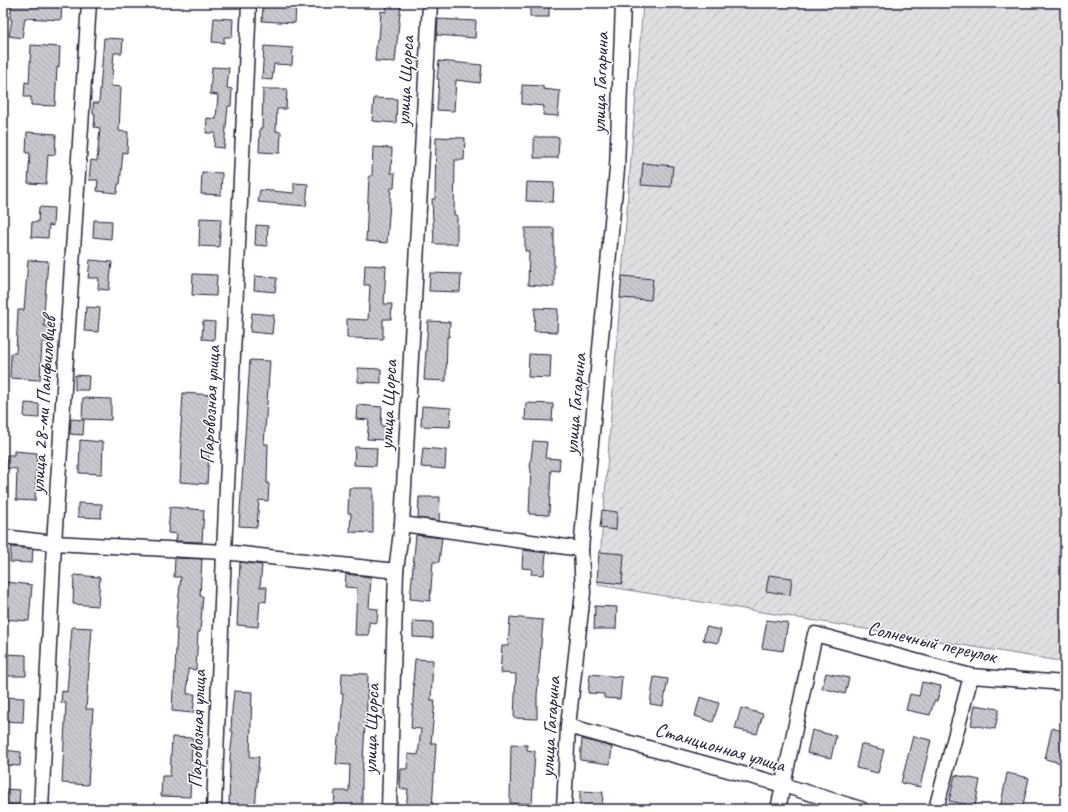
<svg xmlns="http://www.w3.org/2000/svg" width="1068" height="812" viewBox="0 0 1068 812" font-family="Caveat,sans-serif">
  <style>
    .garden { fill: url(#garden-furrows); stroke: #80808e }
    .building { fill: url(#building-back-hatch); stroke: #22223b }
    .lines { fill: none; stroke-linecap: round; stroke-linejoin: round }
    .minor-casing { stroke: #22223b; stroke-width: 17 }
    .minor { stroke: #fff; stroke-width: 14 }
    .labels { text-anchor: middle; dominant-baseline: central; stroke-width: 3; stroke-linejoin: round; paint-order: stroke }
    .street-label { font-size: 20px; fill: #22223b; stroke: #fff }
  </style>
  <defs>
    <pattern id="garden-furrows" width="10" height="10" patternUnits="userSpaceOnUse"><rect width="10" height="10" fill="#dfdfe2"/><path d="M-1 1l2-2M0 10L10 0M9 11l2-2" fill="none" stroke="#bfbfc3"/></pattern>
    <pattern id="building-back-hatch" width="6" height="6" patternUnits="userSpaceOnUse"><rect width="6" height="6" fill="#c8c8cf"/><path d="M-1 5l2 2M0 0l6 6M5-1l2 2" fill="none" stroke="#acacb3"/></pattern>
  </defs>
  <rect width="100%" height="100%" fill="#fff"/>
  <filter id="ink" filterUnits="userSpaceOnUse"><feTurbulence type="fractalNoise" baseFrequency=".025" numOctaves="2"/><feDisplacementMap in="SourceGraphic" scale="8" xChannelSelector="R" yChannelSelector="G"/><feConvolveMatrix kernelMatrix="1 2 1 2 8 2 1 2 1" color-interpolation-filters="sRGB"/></filter>
  <g filter="url(#ink)">
    <path class="garden" d="M643 3H1065V662L598 585Z"/>
    <g class="building">
      <path d="M12 3H62L61 20 25 18 22 38 9 36 12 20 10 19Z"/>
      <path d="M274 3H296L295 23 262 21 263 5 274 6Z"/>
      <path d="M387 3H401L395 62 375 61 377 39H379L381 11 386 12Z"/>
      <rect x="530" y="3" width="19" height="14"/>
      <path d="M214 18 233 19 232 37H224V43L212 42Z"/>
      <path d="M438 19 476 21 475 38 437 35Z"/>
      <path d="M104 38 123 39 122 53H114L111 86 121 87 119 131 128 132 127 153 123 152 120 184H118L117 193 97 191 98 180H89L91 160 97 161 100 128 94 127 95 114H93V103H99Z"/>
      <path d="M31 45 60 47 59 67H57L55 106 31 105V97H24L25 82 29 83Z"/>
      <path d="M264 46 293 48 292 65 274 64 272 80 262 79Z"/>
      <path d="M439 61 482 65 480 83 456 80 454 111 437 110 439 79H437Z"/>
      <path d="M212 67 229 68 227 88 232 89 231 106H228L224 148 214 147 215 133H206L207 118 216 119 218 95 210 94Z"/>
      <path d="M522 85 543 86V89L560 91 558 116 543 115 544 106 522 104Z"/>
      <path d="M263 89H287L286 109H277L276 131 281 132 280 153 259 152 260 128H262Z"/>
      <path d="M374 98 397 99 396 123 372 121Z"/>
      <path d="M27 132 56 134 55 155 48 154 46 184 28 183 30 153H26Z"/>
      <path d="M436 137 465 138 464 160H455L454 215H457V244H434L432 199H435Z"/>
      <path d="M534 137H559L558 158H534Z"/>
      <path d="M373 147 392 148 391 173H395L394 188H391L387 243 366 241 369 176H372Z"/>
      <path d="M643 163 673 166 671 187 641 185Z"/>
      <path d="M202 172 222 173 221 195 201 194Z"/>
      <path d="M527 182 554 183 553 202 526 201Z"/>
      <path d="M294 183 308 184 306 206 258 202 260 190 294 193Z"/>
      <path d="M39 207 54 208 53 226 49 225 48 238 31 237 32 222H38Z"/>
      <path d="M200 218 221 219 219 247 199 246Z"/>
      <path d="M94 220 112 221 111 239 93 237Z"/>
      <path d="M256 225 268 226 267 246 255 245Z"/>
      <path d="M525 228H554V287L528 285 529 251H525Z"/>
      <path d="M28 260 48 261 44 312H45L44 326H49L48 342H42L40 380 10 378 11 353H16L18 310H24Z"/>
      <path d="M90 260 112 262 109 290 98 289 99 278H88Z"/>
      <path d="M365 265 386 266 384 304H392L391 319H383V339L347 338V319L368 320 370 285H364Z"/>
      <path d="M430 273 461 274 460 292 429 291Z"/>
      <path d="M193 274 217 275 216 296 192 295Z"/>
      <path d="M255 276 277 278 275 292 254 290Z"/>
      <path d="M622 276 653 279 651 300 620 298Z"/>
      <path d="M86 307 100 308 98 332 84 331Z"/>
      <path d="M535 308 558 309 557 332 534 331Z"/>
      <path d="M252 313 274 315 272 334 250 332Z"/>
      <path d="M203 321 215 322 214 340 202 339Z"/>
      <path d="M428 321 450 322 449 337H447L446 381 424 380Z"/>
      <path d="M529 354 551 355 550 378 528 377Z"/>
      <path d="M250 360 270 361 264 444H268L267 483 269 484 268 501 259 500 257 527 239 526Z"/>
      <path d="M358 368 381 369V383L358 382Z"/>
      <path d="M75 375 89 376 88 390H75Z"/>
      <path d="M183 393 214 395V407H212L207 484 180 482 182 443H180Z"/>
      <path d="M83 398 111 399V420L82 419Z"/>
      <path d="M25 403 39 404V418L24 417Z"/>
      <path d="M526 403 553 404 552 421 525 420Z"/>
      <path d="M357 405 382 407 381 426H386L385 440 367 439 369 420 356 419Z"/>
      <path d="M422 406 451 408 450 427 421 426Z"/>
      <path d="M71 419 84 420 83 435 70 434Z"/>
      <path d="M80 440 103 442 102 474 79 473Z"/>
      <path d="M533 441 547 442 545 458 560 459 559 471 551 470 549 515 529 514 531 468H530Z"/>
      <path d="M355 447 377 448 376 466 354 465Z"/>
      <path d="M423 448 446 450 445 469 421 467Z"/>
      <path d="M14 451 37 453 35 501 16 500 17 469 6 468 7 455H14Z"/>
      <path d="M349 488H373V533L350 532 351 513H348Z"/>
      <path d="M419 497H440L439 521 418 518Z"/>
      <path d="M78 503 102 504 101 518 78 517Z"/>
      <path d="M170 507 204 510 202 542 176 541 177 534 168 533Z"/>
      <path d="M602 510 617 512 616 530 600 528Z"/>
      <path d="M416 535 442 538 439 562H433L430 601 410 599Z"/>
      <path d="M11 547 33 549 32 563 10 562Z"/>
      <path d="M523 550 546 553 544 575 531 574 532 569 522 568Z"/>
      <path d="M599 552 624 554 622 584 597 581Z"/>
      <path d="M175 558 202 559 200 596H203L200 632H198L196 670 188 669 187 694H195L193 713 172 711 173 689H174L177 629H175L181 577H174Z"/>
      <path d="M240 562 262 565 260 587H267L266 602 260 601 258 627 237 625Z"/>
      <path d="M346 574 371 577 369 608 378 609 377 623 369 622V635H355L357 588 345 587Z"/>
      <path d="M74 575 100 577 98 606 73 604Z"/>
      <path d="M769 575 792 578 790 595 766 591Z"/>
      <path d="M6 582 32 585 29 621 3 619Z"/>
      <path d="M595 606 617 607 616 629H594Z"/>
      <path d="M510 617 543 620 537 696V719L514 718 516 674 500 673 502 646H508Z"/>
      <path d="M767 620 788 623 783 651 762 648Z"/>
      <path d="M413 621 433 622V638L413 637Z"/>
      <path d="M72 627 92 628 86 709H93L88 785 62 783 66 703H61L62 691 67 692Z"/>
      <path d="M706 627 721 630 718 643 703 640Z"/>
      <path d="M4 654 26 655V676H4Z"/>
      <path d="M415 659 433 660 431 700H435L431 743H436L432 809H406L408 789H400L401 769H407L408 754 418 755 421 729 411 728 414 685 413 684Z"/>
      <path d="M342 673 368 674 366 727 365 726 362 777V809H334L335 791H349L350 765 336 764 338 737H340L343 694H341Z"/>
      <path d="M826 673 849 678 845 694 822 688Z"/>
      <path d="M590 674 622 677 620 699 604 698V694L588 693Z"/>
      <path d="M654 677 668 679 663 706 650 704Z"/>
      <path d="M922 682 941 686 937 701H934L930 715 906 710 910 694 919 696Z"/>
      <path d="M234 691 252 692 250 757H259L255 809H229L230 756 233 732 231 731 232 710Z"/>
      <path d="M4 697 24 698 23 722 3 721Z"/>
      <path d="M700 697 719 703 713 722 695 716Z"/>
      <path d="M975 705 999 709 995 729 971 725Z"/>
      <path d="M741 708 763 714 757 734 735 729Z"/>
      <path d="M1052 728 1065 732V764L1045 759Z"/>
      <path d="M812 730 836 736 831 758 807 753Z"/>
      <path d="M913 736 931 740 920 787 901 783Z"/>
      <path d="M172 737 193 738 191 761H197L196 773H191L190 797 161 796 162 776H170Z"/>
      <path d="M582 739 612 747 610 764 580 760Z"/>
      <path d="M511 744 527 745V750L535 751 532 804 510 803Z"/>
      <path d="M861 744 884 750 878 773 856 768Z"/>
      <path d="M3 750 21 752 20 766 3 765Z"/>
      <path d="M1007 773 1029 778 1022 809H1000Z"/>
      <path d="M955 775 980 780 975 806 949 801Z"/>
      <path d="M3 789 20 790 19 805 3 804Z"/>
      <path d="M580 791 603 792 602 809H580Z"/>
    </g>
    <g class="lines">
      <defs>
        <g id="minor">
          <path d="M402 524 581 549"/>
          <path d="M3 537 54 543 224 552 396 571"/>
          <path d="M568 726 783 785 861 809"/>
          <path d="M41 809 54 543 89 3"/>
          <path d="M214 809 224 552 249 3"/>
          <path d="M389 809 396 571 402 524 430 3"/>
          <path d="M564 809 568 726 583 593 581 549 617 169 623 3"/>
          <path d="M778 809 815 634 971 676 1065 683"/>
          <path d="M936 809 971 676"/>
        </g>
      </defs>
      <use href="#minor" class="minor-casing"/>
      <use href="#minor" class="minor"/>
    </g>
  </g>
  <g class="labels">
    <g class="street-label">
      <text transform="translate(405 81) rotate(-87)">улица Щорса</text>
      <text transform="translate(600 83) rotate(-88)">улица Гагарина</text>
      <text transform="translate(575 404) rotate(-85)">улица Гагарина</text>
      <text transform="translate(43 405) rotate(-86)">улица 28-ми Панфиловцев</text>
      <text transform="translate(210 405) rotate(-87)">Паровозная улица</text>
      <text transform="translate(388 405) rotate(-87)">улица Щорса</text>
      <text transform="translate(932 642) rotate(13)">Солнечный переулок</text>
      <text transform="translate(550 727) rotate(-86)">улица Гагарина</text>
      <text transform="translate(197 729) rotate(-88)">Паровозная улица</text>
      <text transform="translate(371 729) rotate(-88)">улица Щорса</text>
      <text transform="translate(720 747) rotate(16)">Станционная улица</text>
    </g>
  </g>
  <rect width="1068" height="812" fill="none" stroke="#fff" stroke-width="16"/>
  <rect x="8" y="8" width="1052" height="796" fill="none" stroke="#22223b" stroke-width="1.5" filter="url(#ink)"/>
</svg>
